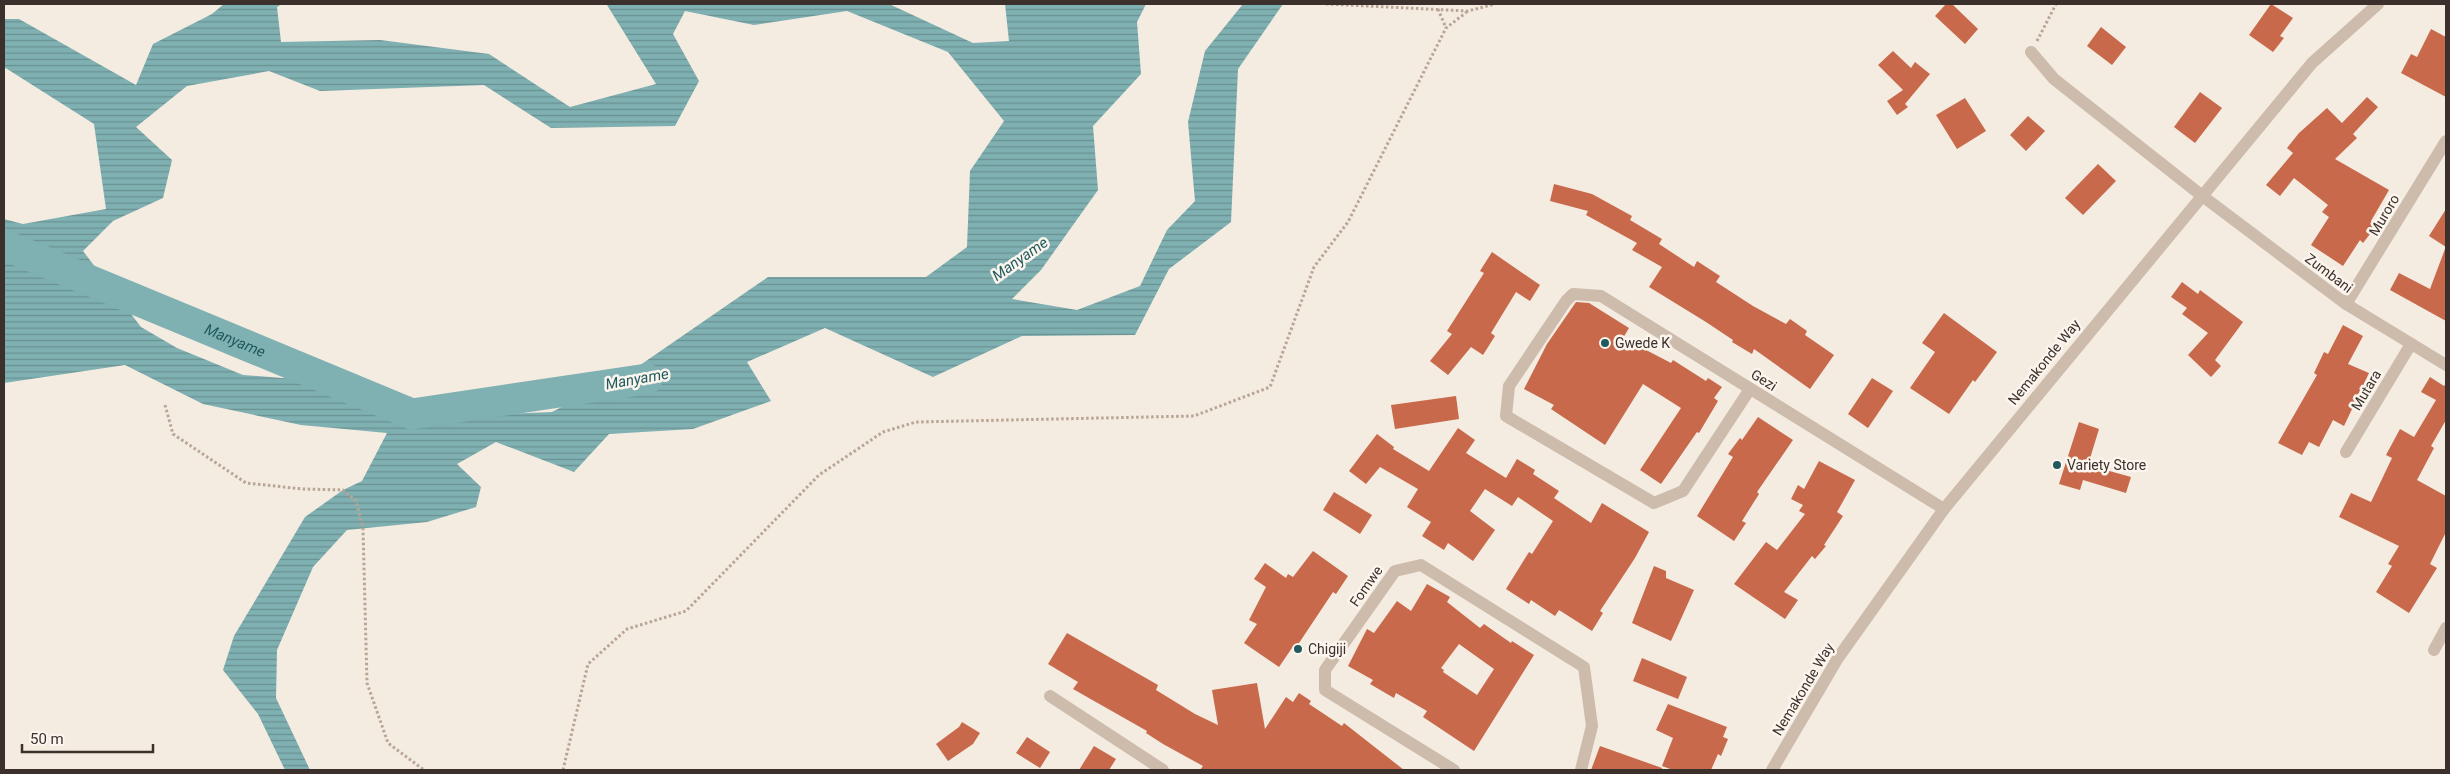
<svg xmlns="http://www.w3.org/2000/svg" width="2450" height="774" viewBox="0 0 2450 774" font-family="Roboto,sans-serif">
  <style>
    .water { fill: url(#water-rules); fill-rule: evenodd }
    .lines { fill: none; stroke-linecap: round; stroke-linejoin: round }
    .river { stroke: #7fb0b2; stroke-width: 31 }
    .building { fill: #c8694b; fill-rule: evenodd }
    .path { stroke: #b9a596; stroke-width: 3; stroke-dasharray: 2.5 2.5; stroke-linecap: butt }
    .minor { stroke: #cdbbac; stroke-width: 12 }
    .poi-dot { fill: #1f5a5e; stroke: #fbf5ee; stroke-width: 2 }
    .labels { text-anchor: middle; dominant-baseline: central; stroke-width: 5; stroke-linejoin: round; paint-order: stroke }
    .street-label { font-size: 14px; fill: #3b302b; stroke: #fbf5ee }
    .poi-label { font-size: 14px; fill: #3b302b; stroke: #fbf5ee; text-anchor: start }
    .water-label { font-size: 15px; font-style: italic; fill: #1f5a5e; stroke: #fbf5ee }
  </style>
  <defs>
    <pattern id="water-rules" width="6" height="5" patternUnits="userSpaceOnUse" patternTransform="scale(1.25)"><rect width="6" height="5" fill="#7fb0b2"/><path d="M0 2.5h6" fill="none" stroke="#699091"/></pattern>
  </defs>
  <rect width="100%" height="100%" fill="#f4ebe1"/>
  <path class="water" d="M224 4H282L277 7 281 42 380 40 489 54 570 107 656 84 607 5 611 4H889L973 43 1009 41 1005 4H1146L1137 22 1141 74 1093 126 1098 190 1041 270 1012 299 1077 310 1140 286 1167 230 1195 201 1188 122 1205 51 1243 4H1283L1238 69 1231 222 1169 269 1135 335 1022 336 933 377 825 328 747 362 771 401 693 429 609 434 574 472 496 442 457 464 481 487 476 507 427 522 347 530 313 567 277 650 276 698 310 770H285L258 714 223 670 234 636 305 517 343 490 362 481 387 433 301 425 203 404 125 365 4 383V219L23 224 106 209 94 124 4 67V19H19L136 85 153 44 212 14ZM685 11 754 25 847 11 948 52 1004 121 970 171 967 247 926 277H768L633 370 552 412 407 418 359 384 243 375 177 348 141 327 83 251 113 221 163 198 172 160 136 127 187 86 269 71 320 91 484 85 551 128 675 126 699 81 673 34Z"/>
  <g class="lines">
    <path class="river" id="s1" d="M4 245 412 414 647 379"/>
  </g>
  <g class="building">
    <path d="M1946 4H1952L1978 29 1965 44 1935 16Z"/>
    <path d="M2271 4 2293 18 2280 36 2284 38 2273 52 2249 35Z"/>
    <path d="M2101 27 2126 47 2112 65 2087 46Z"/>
    <path d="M2431 29 2446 37V97L2401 73 2411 54 2417 57Z"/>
    <path d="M1893 51 1911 68 1915 62 1930 74 1905 104 1908 107 1897 115 1887 101 1903 90 1878 65Z"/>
    <path d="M2200 92 2222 108 2195 143 2174 127Z"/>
    <path d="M2367 97 2378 107 2353 134 2357 138 2335 159 2389 190 2371 221 2377 225 2363 243 2360 240 2343 266 2311 245 2329 217 2322 212 2328 205 2294 178 2280 196 2266 185 2293 153 2287 148 2299 133 2327 108 2342 123Z"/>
    <path d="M1965 98 1986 131 1957 149 1936 115Z"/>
    <path d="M2028 116 2045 131 2026 151 2010 135Z"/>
    <path d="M2098 164 2116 181 2083 215 2065 198Z"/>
    <path d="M1554 184 1592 194 1632 216 1630 220 1662 239 1659 244 1694 267 1697 261 1720 276 1716 282 1753 306 1786 324 1790 319 1807 331 1805 335 1834 355 1810 389 1754 349 1752 354 1732 342 1733 340 1706 322 1649 287 1662 267 1632 250 1637 243 1586 215 1588 211 1550 201Z"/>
    <path d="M2446 209V247L2429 236Z"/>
    <path d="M2445 249 2446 250V321L2390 290 2399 273 2430 289Z"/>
    <path d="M1492 252 1540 285 1530 301 1516 292 1491 333 1495 336 1483 355 1471 347 1448 375 1430 361 1452 334 1447 331 1484 273 1480 271Z"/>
    <path d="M2182 282 2198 294 2200 290 2243 322 2215 360 2221 366 2211 377 2188 355 2208 333 2182 314 2187 308 2171 297Z"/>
    <path d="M1576 302 1589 303 1629 328 1623 338 1671 363 1673 360 1706 381 1708 378 1722 387 1714 398 1718 401 1699 433 1697 432 1661 484 1640 470 1681 408 1643 384 1605 445 1551 409 1554 405 1524 389 1547 344Z"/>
    <path d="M1944 313 1997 352 1975 382 1973 380 1949 414 1910 388 1935 352 1922 343Z"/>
    <path d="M2343 325 2363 336 2348 364 2369 373 2344 426 2333 420 2319 447 2309 442 2302 455 2278 443 2317 375 2314 373 2324 352 2328 354Z"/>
    <path d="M2430 377 2444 386 2446 383V420L2431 446 2434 448 2417 480 2446 496V532L2430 564 2437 568 2409 613 2376 592 2392 566 2388 564 2399 546 2339 517 2351 493 2371 502 2392 458 2386 455 2400 429 2414 437 2436 400 2421 392Z"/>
    <path d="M1872 378 1893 391 1868 428 1848 414Z"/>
    <path d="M1456 396 1459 419 1395 429 1391 405Z"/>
    <path d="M1758 417 1793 440 1757 492 1759 494 1742 521 1746 523 1734 541 1697 516 1733 457 1728 454 1740 438 1742 440Z"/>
    <path d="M2079 422 2099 429 2088 465 2131 477 2126 493 2083 480 2080 490 2059 484Z"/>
    <path d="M1458 428 1475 440 1466 453 1506 478 1517 459 1535 470 1533 474 1559 491 1554 498 1591 523 1602 503 1649 532 1635 558 1600 611 1603 613 1592 631 1559 610 1555 616 1531 600 1529 604 1506 589 1529 552 1532 554 1553 521 1518 497 1512 506 1485 489 1470 511 1495 530 1473 561 1448 543 1444 550 1422 536 1431 522 1407 507 1418 489 1380 467 1366 484 1349 471 1377 434 1394 447 1393 449 1429 471Z"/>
    <path d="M1819 461 1855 480 1837 512 1843 516 1824 545 1826 546 1815 559 1812 556 1784 592 1798 600 1785 619 1734 584 1766 542 1777 550 1805 514 1799 511 1803 505 1791 499 1798 485 1804 489Z"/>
    <path d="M1334 492 1372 515 1360 534 1323 510Z"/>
    <path d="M1313 551 1348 576 1336 594 1333 592 1297 646 1294 645 1279 667 1244 643 1257 624 1249 620 1266 587 1254 579 1265 563 1286 578 1288 574 1293 577Z"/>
    <path d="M1654 566 1666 571V578L1694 590 1671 641 1632 623Z"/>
    <path d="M1427 584 1450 597 1447 602 1480 628 1484 624 1511 643 1512 641 1534 655 1474 751 1423 717 1427 711 1396 693 1394 698 1370 684 1373 680 1348 666 1367 629 1374 633 1397 601 1411 611ZM1459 644 1494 669 1477 695 1443 672 1444 670 1441 668Z"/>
    <path d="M1067 633 1158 685 1156 690 1195 714 1218 725 1212 690 1257 683 1265 729 1286 697 1293 702 1299 693 1311 701 1309 704 1342 726 1344 723 1404 770H1200L1203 766 1163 744 1146 733 1147 731 1073 689 1078 682 1048 664Z"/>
    <path d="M1642 658 1687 677 1678 699 1633 681Z"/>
    <path d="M1668 704 1727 727 1723 737 1728 739 1721 756 1718 754 1711 770H1673L1662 766 1673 738 1656 730Z"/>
    <path d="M962 722 980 733 973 744 948 761 936 744 959 727Z"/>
    <path d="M1027 737 1050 752 1040 768 1016 753Z"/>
    <path d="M1094 746 1116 759 1109 770H1079Z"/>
    <path d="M1600 746 1662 768V770H1591Z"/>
  </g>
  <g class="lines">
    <g class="path">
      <path d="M1326 4 1468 11 1495 4"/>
      <path d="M1438 9 1446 28"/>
      <path d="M2037 41 2056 4"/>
      <path d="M165 405 173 434 246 483 303 489 343 490 356 501 363 529 367 683 388 743 424 770"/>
      <path d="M563 770 588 664 627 629 686 611 819 475 883 432 916 422 1194 416 1270 387 1314 267 1348 222 1446 28 1468 11"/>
    </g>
    <g class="minor">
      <path d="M2031 52 2054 79 2201 195 2346 304 2446 365"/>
      <path d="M2346 304 2446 141"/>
      <path d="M1750 389 1683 491 1654 503 1506 416 1509 386 1566 301 1573 294 1601 296 1944 509"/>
      <path d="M2346 452 2411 344"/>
      <path d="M2434 650 2446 628"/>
      <path d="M1050 696 1163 770"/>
      <path d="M1454 770 1325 690V670L1395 571 1421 565 1584 667 1592 726 1581 770"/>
      <path d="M1772 770 1838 658 1944 509 2312 63 2378 4"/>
    </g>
  </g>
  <g class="poi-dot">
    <circle cx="1605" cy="343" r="5"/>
    <circle cx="2057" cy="465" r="5"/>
    <circle cx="1298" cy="649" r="5"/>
  </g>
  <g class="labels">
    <g class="street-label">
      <text transform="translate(2384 215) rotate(-59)">Muroro</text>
      <text transform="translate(2329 273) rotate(37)">Zumbani</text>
      <text transform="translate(2044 362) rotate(-51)">Nemakonde Way</text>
      <text transform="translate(1764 380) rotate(32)">Gezi</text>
      <text transform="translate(2366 390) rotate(-59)">Mutara</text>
      <text transform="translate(1366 586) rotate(-55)">Fomwe</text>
      <text transform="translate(1803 689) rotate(-59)">Nemakonde Way</text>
    </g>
    <g class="poi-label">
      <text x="1615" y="343">Gwede K</text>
      <text x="2067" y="465">Variety Store</text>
      <text x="1308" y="649">Chigiji</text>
    </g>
    <g class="water-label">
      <text transform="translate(1020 259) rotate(-35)">Manyame</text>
      <text stroke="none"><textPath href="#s1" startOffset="250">Manyame</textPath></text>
      <text transform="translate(637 379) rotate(-10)">Manyame</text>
    </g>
  </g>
  <rect width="2450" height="774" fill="none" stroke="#3b302b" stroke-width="10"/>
  <path d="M22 744v8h131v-8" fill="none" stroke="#3b302b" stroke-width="2.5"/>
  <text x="30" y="744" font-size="15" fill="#3b302b" stroke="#fbf5ee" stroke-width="4" paint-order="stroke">50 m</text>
</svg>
